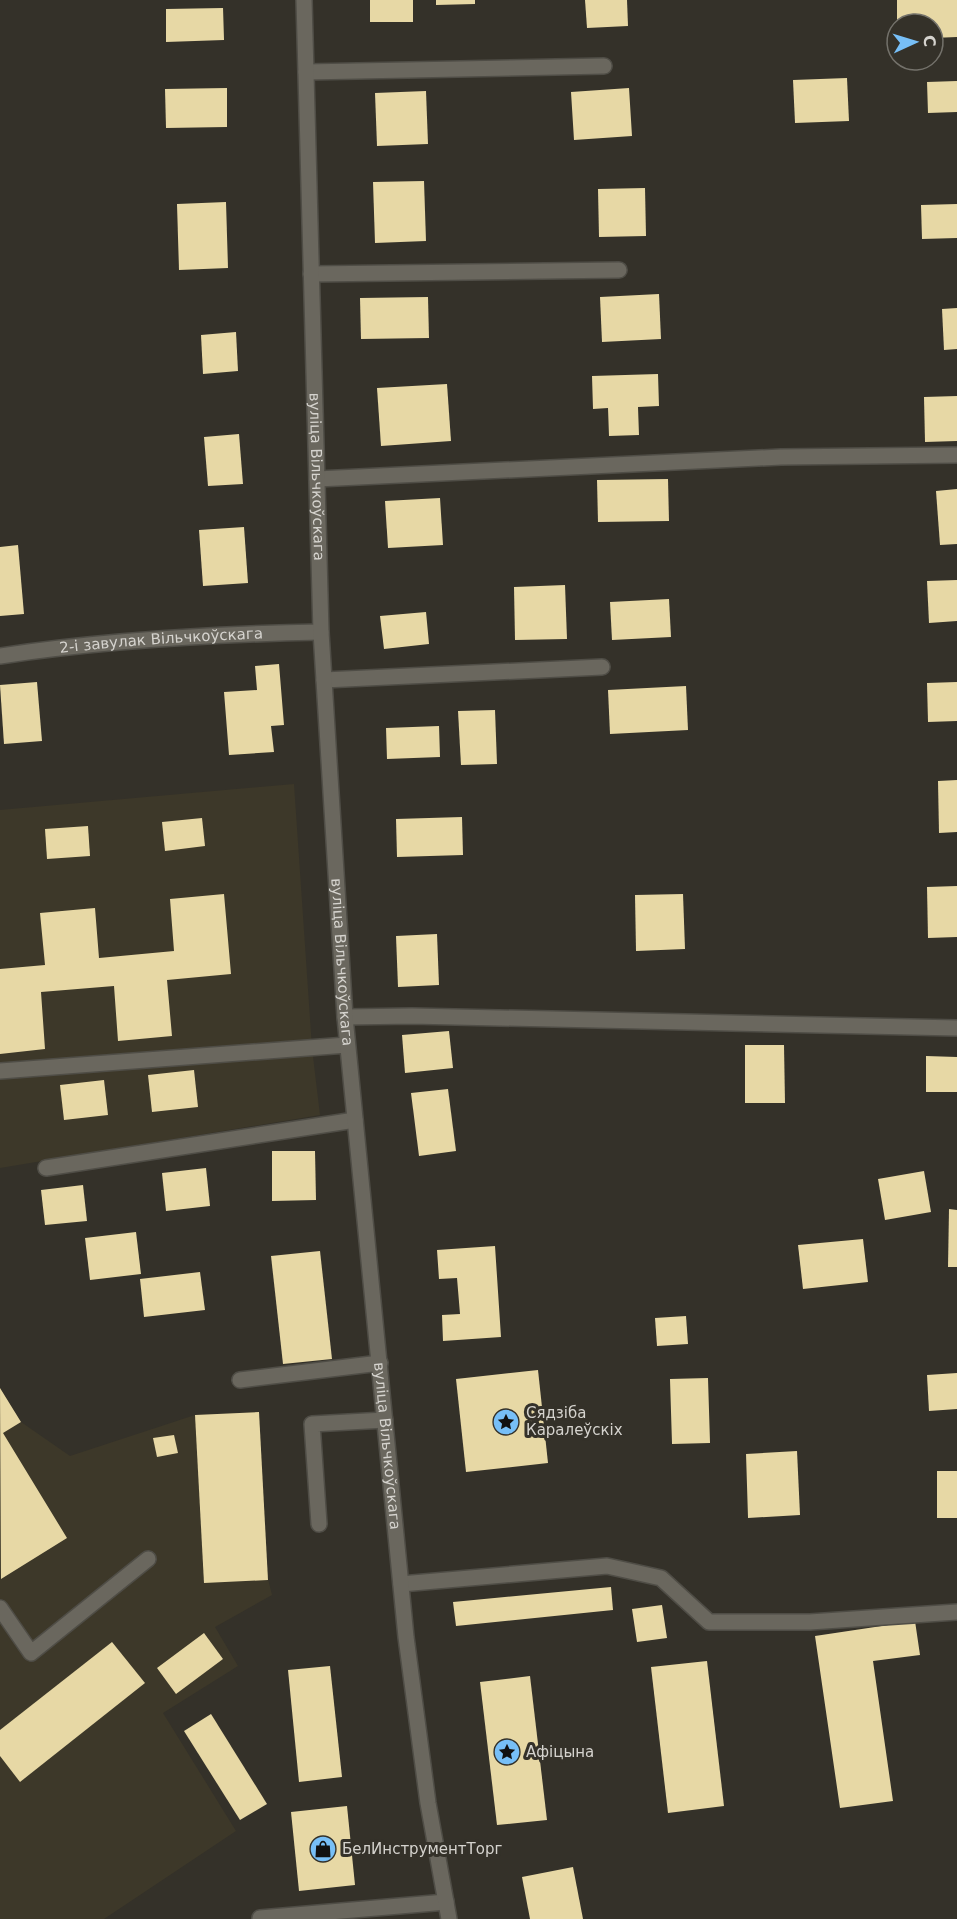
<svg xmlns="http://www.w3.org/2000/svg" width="957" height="1919" viewBox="0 0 957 1919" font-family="'DejaVu Sans',sans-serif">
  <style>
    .built { fill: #3d3829 }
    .building { fill: #e7d8a5 }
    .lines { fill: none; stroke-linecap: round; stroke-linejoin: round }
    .service-casing { stroke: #4f4d46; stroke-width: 18 }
    .minor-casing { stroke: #4f4d46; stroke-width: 18 }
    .secondary-casing { stroke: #4f4d46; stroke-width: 18 }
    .service { stroke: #6a675e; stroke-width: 15 }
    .minor { stroke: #6a675e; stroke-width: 15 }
    .secondary { stroke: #6a675e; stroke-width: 15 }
    .labels { text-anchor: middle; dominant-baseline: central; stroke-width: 6; stroke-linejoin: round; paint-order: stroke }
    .street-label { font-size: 15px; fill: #d5d3ce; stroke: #343129 }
    .poi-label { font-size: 15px; fill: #d5d3ce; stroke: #343129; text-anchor: start }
  </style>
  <rect width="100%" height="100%" fill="#343129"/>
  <g class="built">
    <path d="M294 784 312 1048 320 1115 0 1168V810Z"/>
    <path d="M0 1388 21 1422 70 1456 195 1415 259 1412 268 1579 272 1595 215 1627 238 1666 163 1713 236 1831 104 1919H0Z"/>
  </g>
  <g class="building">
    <rect x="370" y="0" width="43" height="22"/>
    <path d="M436 0H475V4L436 5Z"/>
    <path d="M585 0H627L628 26 587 28Z"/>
    <path d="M897 0H957V37L933 38V24H897Z"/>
    <path d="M223 8 224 40 166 42V9Z"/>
    <path d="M847 78 849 121 795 123 793 80Z"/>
    <path d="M957 81V112L928 113 927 82Z"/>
    <path d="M227 88V127L166 128 165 89Z"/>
    <path d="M629 88 632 136 574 140 571 92Z"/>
    <path d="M426 91 428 144 377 146 375 93Z"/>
    <path d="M424 181 426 241 375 243 373 182Z"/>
    <path d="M645 188 646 236 599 237 598 189Z"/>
    <path d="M226 202 228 268 179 270 177 204Z"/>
    <path d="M957 204V238L922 239 921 205Z"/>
    <path d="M659 294 661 339 602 342 600 297Z"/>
    <path d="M428 297 429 338 361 339 360 298Z"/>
    <path d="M957 308V349L944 350 942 309Z"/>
    <path d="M236 332 238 371 203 374 201 335Z"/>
    <path d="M658 374 659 406 638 407 639 435 609 436 608 408 593 409 592 376Z"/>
    <path d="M447 384 451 441 381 446 377 388Z"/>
    <path d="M957 396V441L925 442 924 397Z"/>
    <path d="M239 434 243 484 208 486 204 437Z"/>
    <path d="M668 479 669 521 598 522 597 480Z"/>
    <path d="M957 489V544L940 545 936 491Z"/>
    <path d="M440 498 443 545 388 548 385 501Z"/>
    <path d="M244 527 248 583 203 586 199 530Z"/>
    <path d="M18 545 24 614 0 616V547Z"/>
    <path d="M957 580V621L929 623 927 581Z"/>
    <path d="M565 585 567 639 515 640 514 587Z"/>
    <path d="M669 599 671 637 612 640 610 602Z"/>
    <path d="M426 612 429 644 384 649 380 616Z"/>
    <path d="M279 664 284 725 271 726 274 752 229 755 224 692 257 690 255 666Z"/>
    <path d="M37 682 42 741 4 744 0 685Z"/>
    <path d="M957 682V721L928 722 927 683Z"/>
    <path d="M686 686 688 730 610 734 608 690Z"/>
    <path d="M495 710 497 764 461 765 458 711Z"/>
    <path d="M439 726 440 757 387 759 386 728Z"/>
    <path d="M957 780V832L939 833 938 781Z"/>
    <path d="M462 817 463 855 397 857 396 819Z"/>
    <path d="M202 818 205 846 165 851 162 822Z"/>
    <path d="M88 826 90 856 47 859 45 829Z"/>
    <path d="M957 886V937L928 938 927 887Z"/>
    <path d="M224 894 231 974 167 980 172 1036 118 1041 114 986 41 992 45 1049 0 1054V969L45 965 40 913 95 908 99 958 174 951 170 899Z"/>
    <path d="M683 894 685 949 636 951 635 895Z"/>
    <path d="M437 934 439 985 398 987 396 936Z"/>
    <path d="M449 1031 453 1068 405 1073 402 1035Z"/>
    <path d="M745 1045H784L785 1103H745Z"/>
    <path d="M926 1056 957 1057V1092H926Z"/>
    <path d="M194 1070 198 1107 152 1112 148 1075Z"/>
    <path d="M104 1080 108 1115 64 1120 60 1085Z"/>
    <path d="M448 1089 456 1151 419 1156 411 1093Z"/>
    <path d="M272 1151H315L316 1200 272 1201Z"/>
    <path d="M206 1168 210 1206 166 1211 162 1173Z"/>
    <path d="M924 1171 931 1212 885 1220 878 1179Z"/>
    <path d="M83 1185 87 1221 45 1225 41 1190Z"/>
    <path d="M949 1209 957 1210V1267H948Z"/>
    <path d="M136 1232 141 1274 90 1280 85 1238Z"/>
    <path d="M863 1239 868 1282 803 1289 798 1245Z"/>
    <path d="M495 1246 501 1337 443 1341 442 1315 460 1314 457 1278 439 1279 437 1250Z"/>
    <path d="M320 1251 332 1359 283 1364 271 1256Z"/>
    <path d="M200 1272 205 1310 144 1317 140 1279Z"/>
    <path d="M686 1316 688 1344 657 1346 655 1318Z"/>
    <path d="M538 1370 548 1463 466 1472 456 1379Z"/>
    <path d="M957 1373V1409L929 1411 927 1375Z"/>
    <path d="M708 1378 710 1443 672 1444 670 1379Z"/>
    <path d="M0 1388 21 1422 3 1433 67 1538 1 1579Z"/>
    <path d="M259 1412 268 1580 204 1583 195 1415Z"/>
    <path d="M174 1435 178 1453 157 1457 153 1438Z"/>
    <path d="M797 1451 800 1515 748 1518 746 1454Z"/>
    <rect x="937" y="1471" width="20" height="47"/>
    <path d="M611 1587 613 1610 456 1626 453 1602Z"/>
    <path d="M662 1605 667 1638 637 1642 632 1609Z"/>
    <path d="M915 1621 920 1655 873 1661 893 1801 840 1808 815 1636Z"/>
    <path d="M204 1633 223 1659 176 1694 157 1668Z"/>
    <path d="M112 1642 145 1683 20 1782 0 1756V1730Z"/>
    <path d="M707 1661 724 1806 668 1813 651 1667Z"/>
    <path d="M330 1666 342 1777 299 1782 288 1670Z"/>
    <path d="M530 1676 547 1820 497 1825 480 1682Z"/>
    <path d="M211 1714 267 1804 240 1820 184 1731Z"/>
    <path d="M347 1806 355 1885 299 1891 291 1812Z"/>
    <path d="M573 1867 583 1919H530L522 1877Z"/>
  </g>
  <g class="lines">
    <defs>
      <g id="service">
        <path d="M306 72 604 66"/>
        <path d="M311 274 619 270"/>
        <path d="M317 479 781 457 957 455"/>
        <path d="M324 680 602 667"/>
        <path d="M0 1071 347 1045"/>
        <path d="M46 1168 355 1120"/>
        <path d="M240 1380 380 1363"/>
        <path d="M319 1524 312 1424 385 1420"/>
        <path d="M401 1584 607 1566 661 1578 709 1622H810L957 1612"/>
        <path d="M0 1608 31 1653 148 1559"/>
        <path d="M260 1918 446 1902"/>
      </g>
      <g id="minor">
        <path id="s1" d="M0 656C106 640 214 634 321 632"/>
        <path d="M345 1017 412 1016 957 1028"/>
      </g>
      <g id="secondary">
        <path id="s2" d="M304 0 321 632 345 1017 406 1637 428 1803 449 1919"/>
      </g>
    </defs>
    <use href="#service" class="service-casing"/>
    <use href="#minor" class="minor-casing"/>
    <use href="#secondary" class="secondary-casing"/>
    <use href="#service" class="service"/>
    <use href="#minor" class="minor"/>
    <use href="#secondary" class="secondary"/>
  </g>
  <defs>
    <symbol id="sight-disc" viewBox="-11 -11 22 22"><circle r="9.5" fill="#77bff7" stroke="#343129"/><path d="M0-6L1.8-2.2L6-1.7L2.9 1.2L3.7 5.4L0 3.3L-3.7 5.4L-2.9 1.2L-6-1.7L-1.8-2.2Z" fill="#111"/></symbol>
    <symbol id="shop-disc" viewBox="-11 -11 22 22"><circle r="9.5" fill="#77bff7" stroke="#343129"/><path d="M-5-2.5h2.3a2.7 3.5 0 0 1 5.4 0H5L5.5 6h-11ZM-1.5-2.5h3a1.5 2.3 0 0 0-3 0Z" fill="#111"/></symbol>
  </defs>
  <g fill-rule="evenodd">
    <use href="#sight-disc" x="491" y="1407" width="30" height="30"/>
    <use href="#sight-disc" x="492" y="1737" width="30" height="30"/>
    <use href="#shop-disc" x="308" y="1834" width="30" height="30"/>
  </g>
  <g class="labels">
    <g class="street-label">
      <text stroke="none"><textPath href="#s2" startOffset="477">вуліца Вільчкоўскага</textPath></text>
      <text stroke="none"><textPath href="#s1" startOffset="162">2-і завулак Вільчкоўскага</textPath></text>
      <text stroke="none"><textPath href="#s2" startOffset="963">вуліца Вільчкоўскага</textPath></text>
      <text stroke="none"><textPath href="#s2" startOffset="1449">вуліца Вільчкоўскага</textPath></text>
    </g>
    <g class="poi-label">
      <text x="526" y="1413">Сядзіба<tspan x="526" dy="17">Каралеўскіх</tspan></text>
      <text x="526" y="1752">Афіцына</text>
      <text x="342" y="1849">БелИнструментТорг</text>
    </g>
  </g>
  <g transform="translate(915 42) rotate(86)"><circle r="28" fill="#343129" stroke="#74726b" stroke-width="1.5"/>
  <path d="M0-4.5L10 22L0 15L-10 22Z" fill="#77bff7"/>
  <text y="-9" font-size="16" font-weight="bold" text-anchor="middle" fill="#d5d3ce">С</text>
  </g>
</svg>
